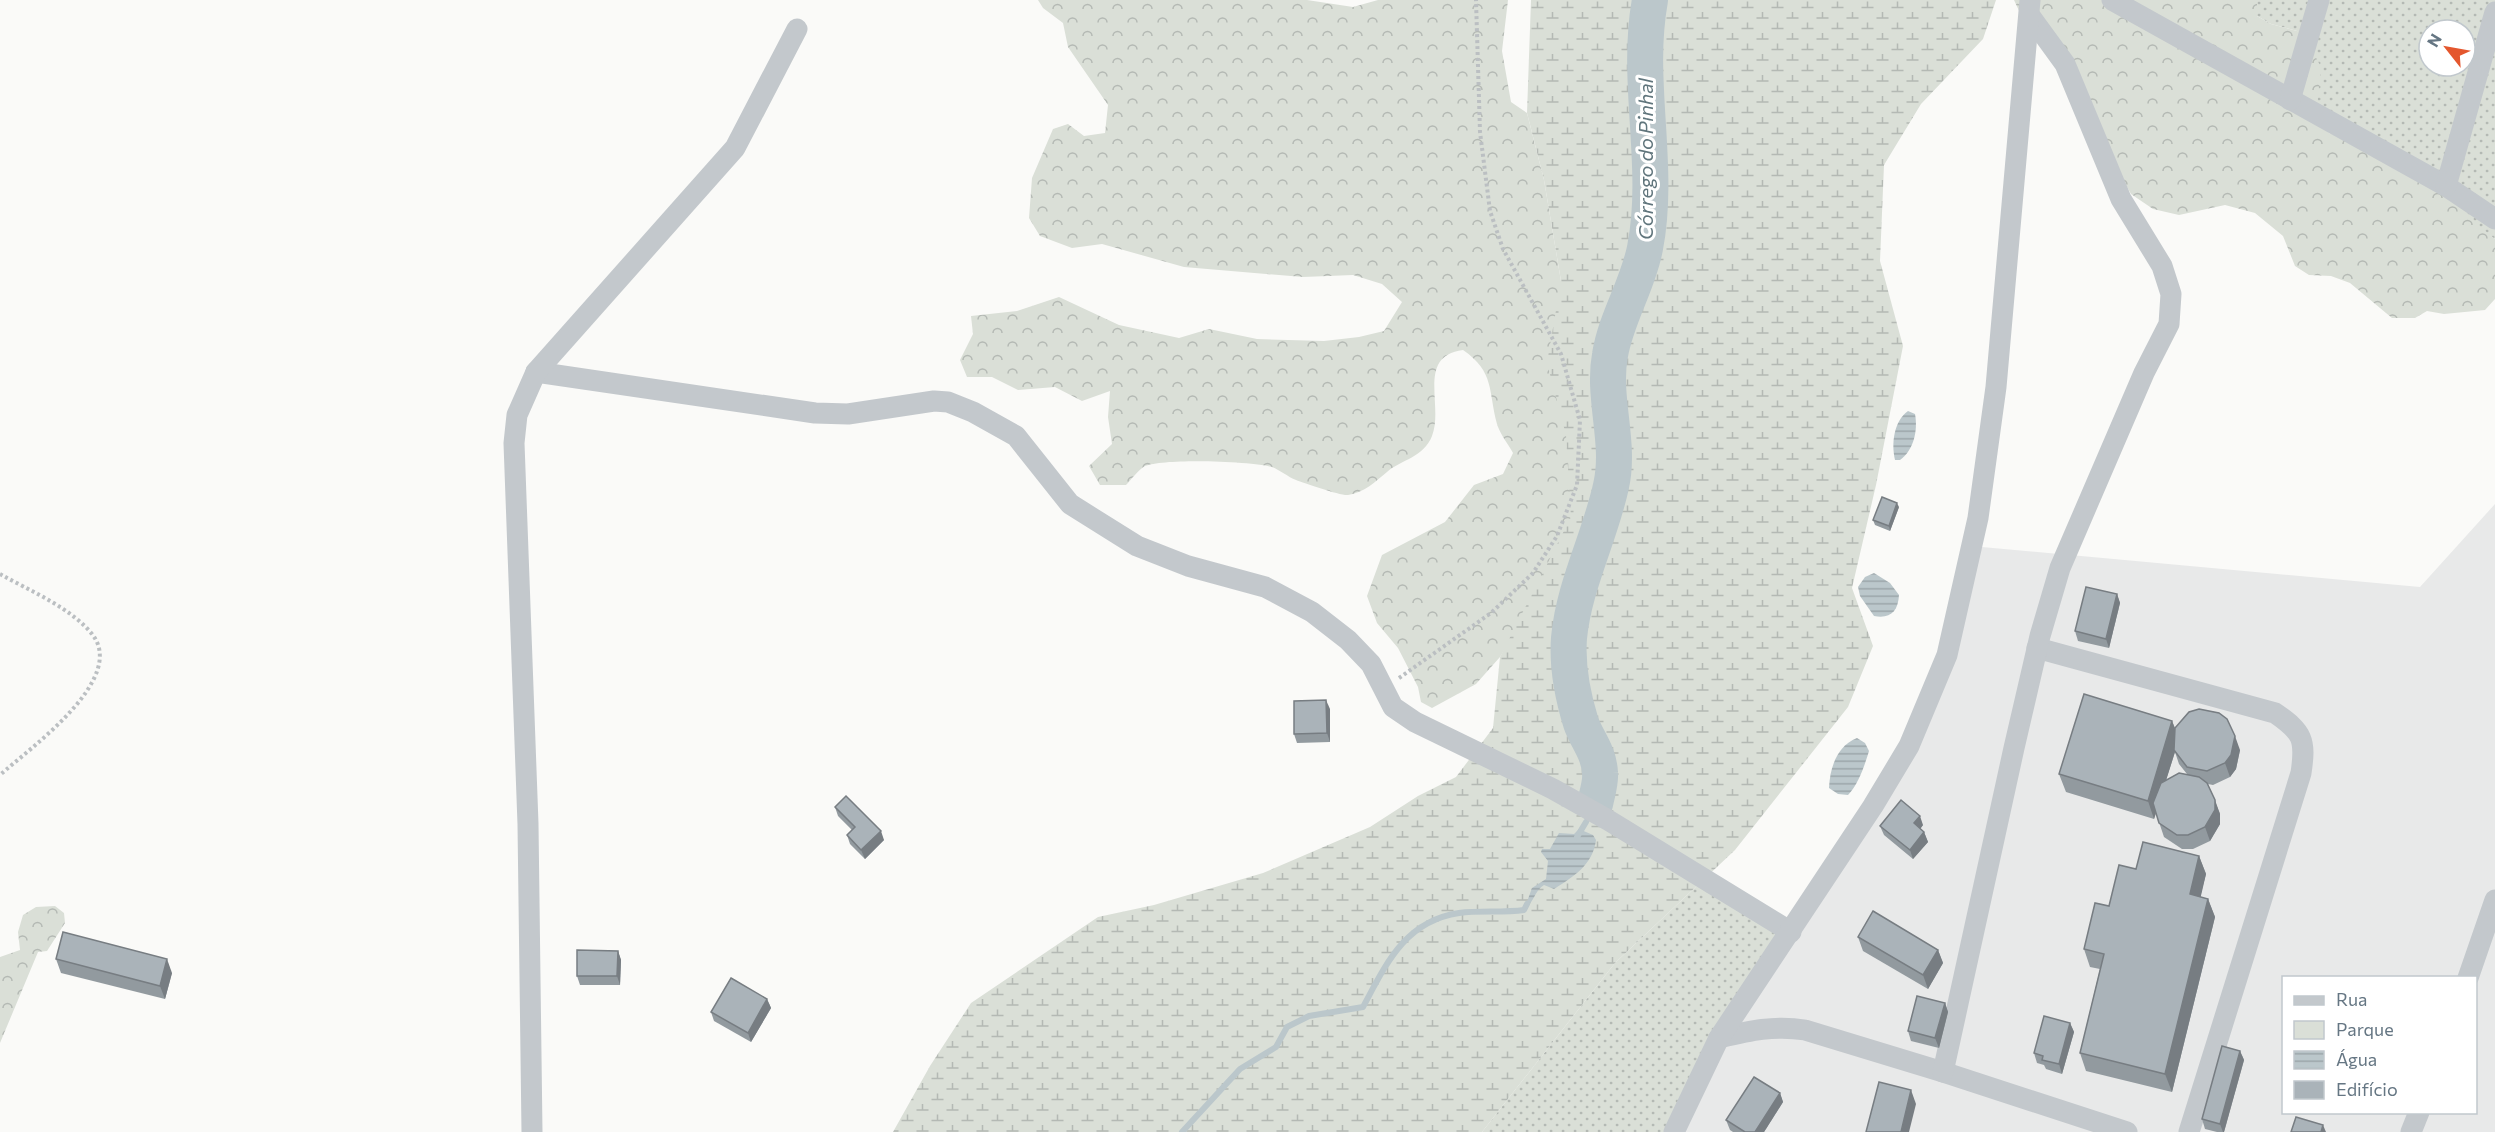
<svg xmlns="http://www.w3.org/2000/svg" width="2495" height="1132" viewBox="0 0 2495 1132" font-family="Commissioner,sans-serif">
  <style>
    .built { fill: #e8e9e9; fill-rule: evenodd }
    .green { fill: url(#green-dots); fill-rule: evenodd }
    .forest { fill: url(#forest-crowns) }
    .wetland { fill: url(#wetland-marsh) }
    .water { fill: url(#water-rules) }
    .lines { fill: none; stroke-linecap: round; stroke-linejoin: round }
    .stream { stroke: #bbc7cb; stroke-width: 6 }
    .river { stroke: #bbc7cb; stroke-width: 36 }
    .path { stroke: #bbbfc2; stroke-width: 4; stroke-dasharray: 3 3; stroke-linecap: butt }
    .minor { stroke: #c3c8cc; stroke-width: 21 }
    .wall { fill: #929a9f; fill-rule: evenodd }
    .shaded-wall { fill: #777d82 }
    .building { fill: #aab3b9; stroke: #777d82; stroke-width: 1.5 }
    .labels { text-anchor: middle; dominant-baseline: central; stroke-width: 6; stroke-linejoin: round; paint-order: stroke }
    .water-label { font-size: 20px; font-style: italic; fill: #60757c; stroke: #fff }
  </style>
  <defs>
    <pattern id="green-dots" width="8" height="8" patternUnits="userSpaceOnUse" patternTransform="scale(1.5)"><rect width="8" height="8" fill="#dadfd7"/><path d="M2 2h.1M6 6h.1" fill="none" stroke="#b4b9b4" stroke-width="1.8" stroke-linecap="round"/></pattern>
    <pattern id="forest-crowns" width="20" height="18" patternUnits="userSpaceOnUse" patternTransform="scale(1.5)"><rect width="20" height="18" fill="#dadfd7"/><path d="M2 6a3 3 0 1 1 6 0M12 15a3 3 0 1 1 6 0" fill="none" stroke="#b4b9b4"/></pattern>
    <pattern id="wetland-marsh" width="20" height="14" patternUnits="userSpaceOnUse" patternTransform="scale(1.5)"><rect width="20" height="14" fill="#dadfd7"/><path d="M1 5h8M5 5V1M11 12h8M15 12V8" fill="none" stroke="#b4b9b4"/></pattern>
    <pattern id="water-rules" width="6" height="5" patternUnits="userSpaceOnUse" patternTransform="scale(1.5)"><rect width="6" height="5" fill="#bbc7cb"/><path d="M0 2.5h6" fill="none" stroke="#9ca6aa"/></pattern>
  </defs>
  <rect width="100%" height="100%" fill="#fafaf8"/>
  <path class="built" d="M2495 504V1132H1682L1720 1054 1885 797 1982 547 2420 587ZM2284 978H2476V1112H2284Z"/>
  <g class="green">
    <path d="M2257 0H2495V239L2354 143 2329 133 2317 106 2297 31 2271 24 2257 16ZM2429 30H2465V66H2429Z"/>
    <path d="M1701 882 1793 937 1729 1031 1682 1132H1482L1615 963Z"/>
  </g>
  <g class="forest">
    <path d="M1038 0H1307L1353 7 1378 0H1508L1502 51 1511 102 1527 113 1544 180 1561 281 1587 516 1500 657 1476 684 1432 708 1421 702 1418 687 1398 648 1377 623 1367 596 1382 555 1445 522 1474 485 1503 474 1513 453C1508 444 1500 434 1497 424 1488 391 1495 372 1463 350 1416 356 1444 406 1432 436 1424 457 1401 460 1387 472 1376 481 1364 493 1348 495 1341 496 1304 483 1296 480 1288 477 1280 470 1272 467 1252 461 1164 458 1145 466 1138 470 1131 480 1126 485H1100L1089 466 1112 444 1108 417 1110 391 1082 401 1055 387 1018 390 992 377H967L960 360 973 334 971 316 1017 311 1059 297 1119 325 1179 338 1209 329 1257 339 1324 341 1359 337 1384 331 1402 302 1382 284 1353 275 1303 277 1184 267 1102 244 1072 248 1040 236 1029 218 1032 178 1053 129 1068 124 1084 136 1105 133 1108 105 1068 47 1063 23 1043 8Z"/>
    <path d="M2014 0H2257V16L2271 24 2297 31 2314 54 2321 67 2317 106 2329 133 2354 143 2434 188 2495 239V299L2485 310 2444 314 2427 311 2415 318H2392L2350 283 2331 276 2309 275 2295 266 2283 236 2255 213 2225 205 2179 215 2153 209 2131 194 2065 77 2020 13Z"/>
    <path d="M55 906 64 913 65 923 47 951 38 952 0 1043V957L20 950 18 932 23 915 36 907Z"/>
  </g>
  <path class="wetland" d="M1531 0H1996L1983 39 1921 104 1884 165 1880 261 1903 346 1876 485 1852 588 1873 646 1848 707 1735 850 1615 963 1482 1132H893L930 1066 971 1003 1098 917 1154 905 1263 873 1370 827 1418 796 1456 777 1493 728 1500 657 1571 517 1566 435 1547 363 1561 281 1544 180 1527 113Z"/>
  <g class="water">
    <path d="M1908 411 1915 414C1918 430 1914 450 1900 460H1895C1891 443 1894 421 1908 411Z"/>
    <path d="M1874 573 1890 583 1899 595C1898 612 1890 619 1874 616L1860 596 1858 587 1865 577Z"/>
    <path d="M1857 738 1865 743 1869 751C1864 767 1859 783 1848 795L1838 794 1829 788C1830 767 1837 746 1857 738Z"/>
    <path d="M1579 829 1593 835 1596 840C1593 865 1573 877 1554 889L1544 885C1534 891 1534 903 1524 910L1532 888 1546 879 1548 861 1541 852 1542 849H1550L1559 833 1574 834Z"/>
  </g>
  <g class="lines">
    <g class="stream">
      <path d="M1577 837 1586 822"/>
      <path d="M1182 1132 1240 1069 1276 1047 1287 1027 1309 1016 1363 1007C1386 964 1405 921 1459 913 1480 910 1502 913 1524 910L1527 904"/>
    </g>
    <path class="river" d="M1595 804C1597 794 1601 782 1600 773 1599 752 1587 740 1581 723 1573 697 1567 665 1569 638 1574 585 1600 537 1611 486 1621 443 1602 398 1610 355 1616 318 1638 285 1645 248 1661 166 1635 82 1650 0"/>
    <g class="path">
      <path d="M0 574C30 591 70 607 92 634 128 679 30 748 0 775"/>
      <path d="M1399 678 1491 613 1533 573 1557 536 1577 485 1580 420 1561 354 1503 249 1490 211 1480 132 1476 0"/>
    </g>
    <g class="minor">
      <path d="M2112 0 2446 186 2495 219"/>
      <path d="M2290 100 2319 0"/>
      <path d="M2446 186 2495 12"/>
      <path d="M536 372 815 413 848 414 934 401 948 402 973 412 1016 436 1070 504 1137 546 1188 566 1265 587 1312 612 1348 640 1371 664 1393 707 1415 722 1553 789 1608 820 1791 932"/>
      <path d="M2037 648 2275 713C2303 732 2306 740 2301 773L2189 1132"/>
      <path d="M2468 978 2495 900"/>
      <path d="M1719 1038C1749 1031 1774 1025 1805 1030L1943 1072 2127 1132"/>
      <path d="M1943 1072 2014 748 2040 636 2060 568 2144 373 2169 324 2171 294 2162 266 2121 199 2065 64 2030 16"/>
      <path d="M532 1132 528 824 514 443 517 415 536 372 735 148 797 29"/>
      <path d="M1674 1132 1719 1038 1873 806 1909 746 1947 655 1978 518 1996 387 2030 0"/>
      <path d="M2411 1132 2419 1112"/>
    </g>
  </g>
  <g class="wall">
    <path d="M1899 507 1890 531 1875 525 1873 520Z"/>
    <path d="M2117 594 2120 603 2109 648 2078 641 2075 631Z"/>
    <path d="M1330 709V742L1297 743 1294 734Z"/>
    <path d="M2172 721 2175 728 2240 750 2236 769 2230 777 2213 785 2208 784 2220 814V824L2210 841 2193 849H2182L2164 837 2156 813 2154 819 2066 792 2059 774ZM2175 752 2179 764 2187 774 2166 780Z"/>
    <path d="M835 807 884 840 865 859 850 844 847 835 852 830 838 816Z"/>
    <path d="M1923 825 1920 829 1924 832 1928 842 1913 859 1884 835 1880 826Z"/>
    <path d="M2199 856 2206 874 2200 897 2208 899 2215 917 2172 1092 2086 1071 2080 1053 2100 969 2090 967 2084 949 2109 906 2136 869Z"/>
    <path d="M1858 937 1938 950 1943 963 1928 989 1863 951Z"/>
    <path d="M618 951 621 960 620 985H580L577 976Z"/>
    <path d="M56 959 172 973 165 999 61 973Z"/>
    <path d="M767 999 771 1008 751 1042 714 1021 711 1012Z"/>
    <path d="M1945 1003 1948 1012 1939 1048 1911 1041 1908 1031Z"/>
    <path d="M2070 1023 2074 1032 2062 1074 2046 1069 2044 1065 2037 1063 2034 1053Z"/>
    <path d="M2240 1051 2244 1060 2224 1132H2217L2205 1129 2202 1119Z"/>
    <path d="M1780 1093 1783 1102 1764 1132H1733L1730 1130 1726 1120Z"/>
  </g>
  <g class="shaded-wall">
    <path d="M1897 503 1899 507 1890 531 1889 526Z"/>
    <path d="M2117 594 2120 603 2109 648 2106 639Z"/>
    <path d="M1326 700 1330 709V742L1327 733Z"/>
    <path d="M2172 721 2179 739 2154 819 2148 801Z"/>
    <path d="M2235 736 2240 750 2236 769 2230 777 2225 763Z"/>
    <path d="M2215 800 2220 814V824L2210 841 2205 827Z"/>
    <path d="M1920 816 1923 825 1917 833 1914 823Z"/>
    <path d="M881 831 884 840 865 859 861 850Z"/>
    <path d="M1924 832 1928 842 1913 859 1910 850Z"/>
    <path d="M2199 856 2206 874 2197 913 2190 894Z"/>
    <path d="M2208 899 2215 917 2172 1092 2165 1074Z"/>
    <path d="M1938 950 1943 963 1928 989 1923 975Z"/>
    <path d="M618 951 621 960 620 985 617 976Z"/>
    <path d="M167 959 172 973 165 999 160 986Z"/>
    <path d="M767 999 771 1008 751 1042 748 1033Z"/>
    <path d="M1945 1003 1948 1012 1939 1048 1935 1038Z"/>
    <path d="M2070 1023 2074 1032 2062 1074 2059 1064Z"/>
    <path d="M2240 1051 2244 1060 2224 1132H2223L2220 1124Z"/>
    <path d="M1911 1090 1916 1104 1909 1132H1901Z"/>
    <path d="M1780 1093 1783 1102 1764 1132H1755Z"/>
    <path d="M2323 1125 2326 1132H2321Z"/>
  </g>
  <g class="building">
    <path d="M1882 497 1897 503 1889 526 1873 520Z"/>
    <path d="M2086 587 2117 594 2106 639 2075 631Z"/>
    <path d="M2084 694 2172 721 2148 801 2059 774Z"/>
    <path d="M1326 700 1327 733 1294 734V701Z"/>
    <path d="M2199 709 2219 713 2227 719 2235 736 2231 755 2225 763 2207 771 2187 767 2174 750 2175 728 2189 712Z"/>
    <path d="M2179 773 2199 777 2207 783 2215 800V810L2205 827 2188 835H2177L2159 823 2153 803 2161 783Z"/>
    <path d="M846 796 881 831 861 850 847 835 855 827 835 807Z"/>
    <path d="M1901 800 1920 816 1914 823 1924 832 1910 850 1880 826Z"/>
    <path d="M2143 842 2199 856 2190 894 2208 899 2165 1074 2080 1053 2104 954 2084 949 2095 903 2109 906 2119 865 2136 869Z"/>
    <path d="M1873 911 1938 950 1923 975 1858 937Z"/>
    <path d="M63 932 167 959 160 986 56 959Z"/>
    <path d="M577 950 618 951 617 976H577Z"/>
    <path d="M731 978 767 999 748 1033 711 1012Z"/>
    <path d="M1917 996 1945 1003 1935 1038 1908 1031Z"/>
    <path d="M2044 1016 2070 1023 2059 1064 2042 1060 2043 1056 2034 1053Z"/>
    <path d="M2222 1046 2240 1051 2220 1124 2202 1119Z"/>
    <path d="M1754 1077 1780 1093 1755 1132H1745L1726 1120Z"/>
    <path d="M1879 1082 1911 1090 1901 1132H1866Z"/>
    <path d="M2296 1117 2323 1125 2321 1132H2291Z"/>
  </g>
  <g class="labels">
    <g class="water-label">
      <text transform="translate(1645 159) rotate(-90)">Córrego do Pinhal</text>
    </g>
  </g>
  <rect x="2282" y="976" width="195" height="138" fill="#ffffff" stroke="#c1c8cd" stroke-width="1.5"/>
  <rect x="2294" y="996" width="30" height="9" fill="#c3c8cc" stroke="#c1c8cd" stroke-width="1.5"/>
  <text x="2336" y="1006" font-size="18" fill="#657683">Rua</text>
  <rect x="2294" y="1021" width="30" height="18" fill="#dadfd7" stroke="#c1c8cd" stroke-width="1.5"/>
  <text x="2336" y="1036" font-size="18" fill="#657683">Parque</text>
  <rect x="2294" y="1051" width="30" height="18" fill="url(#water-rules)" stroke="#c1c8cd" stroke-width="1.5"/>
  <text x="2336" y="1066" font-size="18" fill="#657683">Água</text>
  <rect x="2294" y="1081" width="30" height="18" fill="#aab3b9" stroke="#c1c8cd" stroke-width="1.5"/>
  <text x="2336" y="1096" font-size="18" fill="#657683">Edifício</text>
  <g transform="translate(2447 48) rotate(301)"><circle r="28" fill="#ffffff" stroke="#c1c8cd" stroke-width="1.5"/>
  <path d="M0-4.5L10 22L0 15L-10 22Z" fill="#e4572e"/>
  <text y="-9" font-size="16" font-weight="bold" text-anchor="middle" fill="#657683">N</text>
  </g>
</svg>
